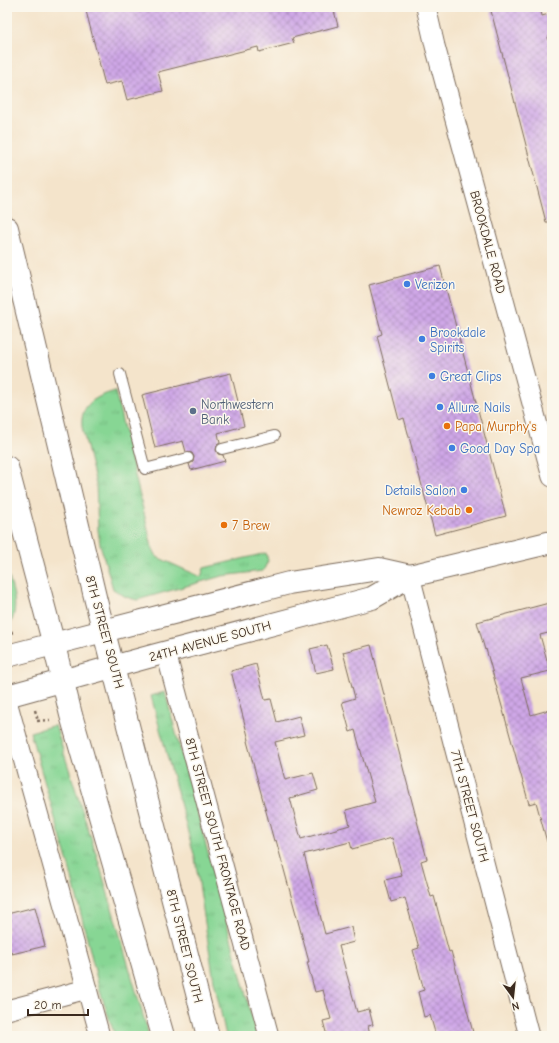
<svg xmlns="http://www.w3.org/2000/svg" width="559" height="1043" viewBox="0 0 559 1043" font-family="'Comic Neue',sans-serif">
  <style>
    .grass { fill: url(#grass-tufts); stroke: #618059 }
    .building { fill: url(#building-cross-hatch) }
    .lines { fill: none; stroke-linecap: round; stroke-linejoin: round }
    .service-casing { stroke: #7c6b5b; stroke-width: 12 }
    .minor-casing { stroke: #7c6b5b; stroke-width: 21 }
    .tertiary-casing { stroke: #7c6b5b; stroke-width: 24 }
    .primary-casing { stroke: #7c6b5b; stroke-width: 24 }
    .path { stroke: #7c6b5b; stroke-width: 2.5; stroke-dasharray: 3 3; stroke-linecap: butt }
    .service { stroke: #fff; stroke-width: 10 }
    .minor { stroke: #fff; stroke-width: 19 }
    .tertiary { stroke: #fff; stroke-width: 22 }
    .primary { stroke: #fff; stroke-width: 22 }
    .shop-dot { fill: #3f7fe0; stroke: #fbf7ec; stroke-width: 1.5 }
    .service-dot { fill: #5c6f8a; stroke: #fbf7ec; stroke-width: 1.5 }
    .food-dot { fill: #e8710a; stroke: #fbf7ec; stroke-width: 1.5 }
    .labels { text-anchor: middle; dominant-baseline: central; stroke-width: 3; stroke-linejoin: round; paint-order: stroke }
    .street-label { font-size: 13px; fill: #3b2a1e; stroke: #fbf7ec }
    .shop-label { font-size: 13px; fill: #366cbe; stroke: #fbf7ec; text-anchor: start }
    .service-label { font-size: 13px; fill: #4e5e75; stroke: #fbf7ec; text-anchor: start }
    .food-label { font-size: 13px; fill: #c56008; stroke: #fbf7ec; text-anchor: start }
  </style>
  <defs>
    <pattern id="grass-tufts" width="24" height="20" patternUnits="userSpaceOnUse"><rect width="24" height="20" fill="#87d694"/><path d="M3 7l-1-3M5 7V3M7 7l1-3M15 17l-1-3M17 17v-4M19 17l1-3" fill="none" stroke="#75b87f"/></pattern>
    <pattern id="building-cross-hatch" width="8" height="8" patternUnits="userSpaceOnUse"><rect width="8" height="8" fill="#cfa7e7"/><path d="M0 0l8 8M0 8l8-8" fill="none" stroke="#a988bb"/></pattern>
  </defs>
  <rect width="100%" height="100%" fill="#fbf7ec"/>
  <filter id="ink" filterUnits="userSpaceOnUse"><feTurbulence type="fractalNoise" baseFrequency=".025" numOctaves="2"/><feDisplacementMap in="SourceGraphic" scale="8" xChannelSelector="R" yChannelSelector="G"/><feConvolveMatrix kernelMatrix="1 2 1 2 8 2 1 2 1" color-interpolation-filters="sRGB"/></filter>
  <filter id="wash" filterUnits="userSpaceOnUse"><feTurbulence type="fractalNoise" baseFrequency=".012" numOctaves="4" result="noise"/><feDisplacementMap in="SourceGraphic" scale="16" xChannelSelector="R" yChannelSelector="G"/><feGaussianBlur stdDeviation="0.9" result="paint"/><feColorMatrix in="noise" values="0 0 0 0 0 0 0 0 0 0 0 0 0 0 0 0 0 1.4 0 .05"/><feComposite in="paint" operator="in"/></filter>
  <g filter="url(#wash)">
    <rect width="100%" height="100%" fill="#f4e4cb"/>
    <g class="grass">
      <path d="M115 391 152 547 157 557 201 577 204 568 266 553 268 561 263 571 222 576 137 600 126 597 113 589 100 544 98 530 96 484 82 427C80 404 95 397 115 391Z"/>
      <path d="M7 570C13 593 21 608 7 630Z"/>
      <path d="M165 692 257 1036H226L214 981 195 858 151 696Z"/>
      <path d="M55 725 99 863 149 1036H115L100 991 70 870 30 732Z"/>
    </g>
    <g id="blocks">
      <g class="building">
        <path d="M85 7H333L338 26 292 38 294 43 259 52 258 47 158 72 163 91 127 100 122 81 105 85Z"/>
        <path d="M490 7H540L542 16 552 13V36L548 37 552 54V222H546Z"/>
        <path d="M440 266 506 516 435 535 404 418 399 420 377 336 382 334 369 285Z"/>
        <path d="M231 373 244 426 218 433 220 443 217 445 216 450 218 454 223 455 225 461 191 470 189 464 193 462 194 457 192 453 186 452 183 441 155 448 142 395Z"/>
        <path d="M549 603 552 614V632L540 635 550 671 521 678 531 715 552 709V841L547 842 536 802 529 804 486 649 485 650 477 622Z"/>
        <path d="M327 645 334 669 316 673 310 649Z"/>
        <path d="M371 645 427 859 421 861 431 897 434 896 449 952 451 951 474 1036H436L430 1015 424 1017 418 992 424 990 413 950 419 948 405 898 391 902 385 880 402 876 392 838 352 849 350 842 304 854 325 934 351 927 354 942 339 946 357 1012 369 1009 373 1025 368 1026 370 1036H327L323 1021 331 1019 323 990 315 992 307 962H309L276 840 274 841 247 741 249 740 231 671 256 664 265 700 271 699 277 722 299 716 304 735 275 742 285 780 313 773 318 790 290 798 301 839 350 825 346 810 375 802 355 730 350 732 342 702 355 698 343 652Z"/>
        <path d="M35 907 45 946 12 954V952L7 953V914Z"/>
      </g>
    </g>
  </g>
  <g filter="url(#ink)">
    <use href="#blocks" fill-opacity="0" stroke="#7c6b5b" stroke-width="1"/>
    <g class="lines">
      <defs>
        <g id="service">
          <path d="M120 374 145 469 188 458"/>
          <path d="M222 449 274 436"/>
        </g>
        <g id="minor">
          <path d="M426 7 435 46 552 477"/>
          <path d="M410 576 529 1036"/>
          <path d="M166 653 269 1036"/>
          <path d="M7 701 100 1036"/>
          <path d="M7 1010 87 989"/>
        </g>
        <g id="tertiary">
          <path d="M7 656 289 583 379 569 410 576"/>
          <path d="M7 696 152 656 372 598 410 576 552 542"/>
        </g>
        <g id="primary">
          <path d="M7 228 96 601 208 1036"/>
          <path d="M7 467 54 645 71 715 163 1036"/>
        </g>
      </defs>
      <use href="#service" class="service-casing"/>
      <use href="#minor" class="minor-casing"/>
      <use href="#tertiary" class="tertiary-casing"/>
      <use href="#primary" class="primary-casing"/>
      <g class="path">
        <path d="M7 628 11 629 12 634"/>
        <path d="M35 710 38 721"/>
        <path d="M37 721 50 720"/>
      </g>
      <use href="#service" class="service"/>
      <use href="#minor" class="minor"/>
      <use href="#tertiary" class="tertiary"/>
      <use href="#primary" class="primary"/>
    </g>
  </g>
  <g class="shop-dot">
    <circle cx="407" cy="284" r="4"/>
    <circle cx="422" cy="339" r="4"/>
    <circle cx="432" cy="376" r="4"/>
    <circle cx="440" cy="407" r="4"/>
    <circle cx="452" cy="448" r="4"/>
    <circle cx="464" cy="490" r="4"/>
  </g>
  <circle class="service-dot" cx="193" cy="411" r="4"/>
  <g class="food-dot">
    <circle cx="447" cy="426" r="4"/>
    <circle cx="469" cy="510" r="4"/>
    <circle cx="224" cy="525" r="4"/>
  </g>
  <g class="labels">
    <g class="street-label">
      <text transform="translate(488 242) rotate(75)">BROOKDALE ROAD</text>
      <text transform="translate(105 632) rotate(75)">8TH STREET SOUTH</text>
      <text transform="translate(210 641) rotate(-15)">24TH AVENUE SOUTH</text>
      <text transform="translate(470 806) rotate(75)">7TH STREET SOUTH</text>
      <text transform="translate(218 844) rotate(75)">8TH STREET SOUTH FRONTAGE ROAD</text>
      <text transform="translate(185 946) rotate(76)">8TH STREET SOUTH</text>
    </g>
    <g class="shop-label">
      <text x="415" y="284">Verizon</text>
      <text x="430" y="332">Brookdale<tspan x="430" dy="15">Spirits</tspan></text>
      <text x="440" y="376">Great Clips</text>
      <text x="448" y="407">Allure Nails</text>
      <text x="460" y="448">Good Day Spa</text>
      <text x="456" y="490" text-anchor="end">Details Salon</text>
    </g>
    <g class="service-label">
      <text x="201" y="404">Northwestern<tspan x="201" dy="15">Bank</tspan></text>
    </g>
    <g class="food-label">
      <text x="455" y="426">Papa Murphy's</text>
      <text x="461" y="510" text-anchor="end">Newroz Kebab</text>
      <text x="232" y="525">7 Brew</text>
    </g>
  </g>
  <rect width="559" height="1043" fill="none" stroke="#fbf7ec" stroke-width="24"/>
  <g transform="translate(513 997) rotate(165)" stroke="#fbf7ec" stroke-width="3" paint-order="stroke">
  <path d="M0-3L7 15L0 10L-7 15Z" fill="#3b2a1e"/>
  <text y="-6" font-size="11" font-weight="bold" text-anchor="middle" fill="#3b2a1e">N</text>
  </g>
  <path d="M28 1009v6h60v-6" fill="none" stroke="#3b2a1e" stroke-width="2"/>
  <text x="34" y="1009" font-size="12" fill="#3b2a1e" stroke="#fbf7ec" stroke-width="3" paint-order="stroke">20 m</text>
</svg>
